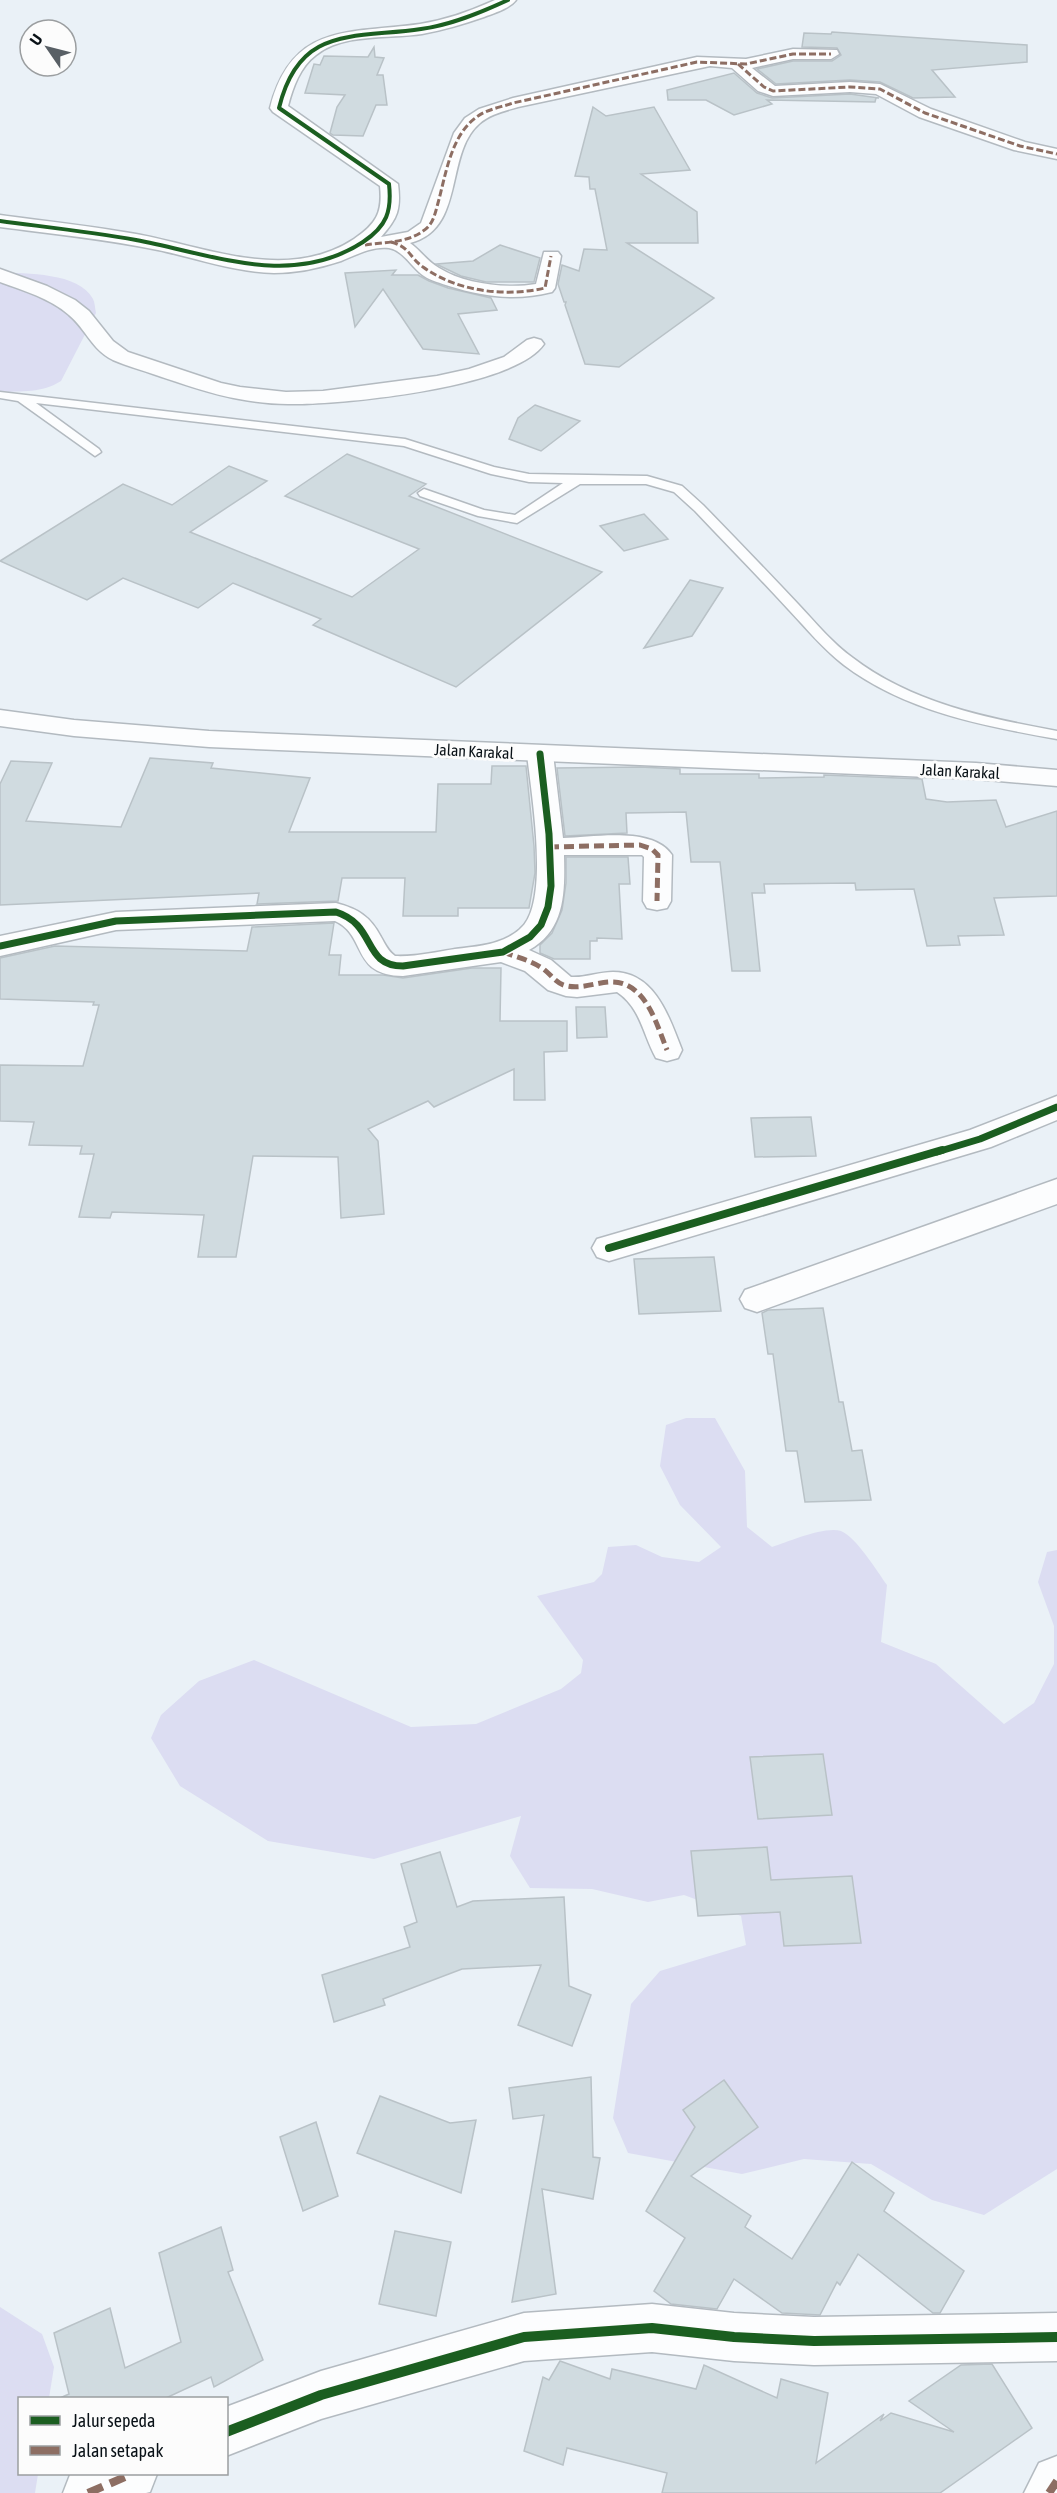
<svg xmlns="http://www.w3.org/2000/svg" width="1057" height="2493" viewBox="0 0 1057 2493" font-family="'Asap Condensed',sans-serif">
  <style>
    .green { fill: #dcddf2 }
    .building { fill: #d0dbe0; stroke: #b9c2c7; stroke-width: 1.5 }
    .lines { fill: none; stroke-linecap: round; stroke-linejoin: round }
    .service-casing { stroke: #b3bac0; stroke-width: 3 }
    .minor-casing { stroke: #b3bac0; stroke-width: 3 }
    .secondary-casing { stroke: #b3bac0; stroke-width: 3 }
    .service { fill: #fcfdfe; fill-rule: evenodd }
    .minor { fill: #fcfdfe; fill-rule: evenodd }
    .secondary { fill: #fcfdfe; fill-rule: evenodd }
    .quiet-far2 { stroke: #8d6e63; stroke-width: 3; stroke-dasharray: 7 3; stroke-linecap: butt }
    .quiet-far1 { stroke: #8d6e63; stroke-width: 5; stroke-dasharray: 10 5; stroke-linecap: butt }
    .quiet { stroke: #8d6e63; stroke-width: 8; stroke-dasharray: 16 8; stroke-linecap: butt }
    .cycleway-far3-casing { stroke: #fcfcfc; stroke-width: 6 }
    .cycleway-far2-casing { stroke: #fcfcfc; stroke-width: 10 }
    .cycleway-far1-casing { stroke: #fcfcfc; stroke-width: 12 }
    .cycleway-casing { stroke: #fcfcfc; stroke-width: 14 }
    .cycleway-far3 { stroke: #1b5e20; stroke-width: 4 }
    .cycleway-far2 { stroke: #1b5e20; stroke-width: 7 }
    .cycleway-far1 { stroke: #1b5e20; stroke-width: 8 }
    .cycleway { stroke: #1b5e20; stroke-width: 10 }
    .labels { text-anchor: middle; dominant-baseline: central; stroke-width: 6; stroke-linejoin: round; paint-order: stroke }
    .far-street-label { font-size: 16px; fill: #091117; stroke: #fcfcfc }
  </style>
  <rect width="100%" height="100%" fill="#eaf1f7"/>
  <g class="green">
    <path d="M0 272C26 274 79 272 93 299 95 303 95 309 96 313L61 381C42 393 22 391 0 392Z"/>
    <path d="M686 1418H715L745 1471 747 1527 772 1547C788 1542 824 1526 841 1531 856 1537 877 1571 887 1585L881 1642 936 1664 1004 1724 1034 1703 1054 1664V1626L1038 1582 1047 1552 1057 1550V2169L984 2215 932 2200 871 2164 804 2159 742 2174 628 2153 613 2118 631 2004 660 1971 746 1945 741 1916 684 1895 648 1902 592 1889 530 1888 510 1856 521 1816 374 1859 268 1841 180 1786 151 1738 161 1715 199 1681 254 1660 411 1727 476 1724 561 1689 581 1673 583 1660 537 1596 594 1582 602 1574 608 1547 636 1545 662 1557 699 1562 721 1547 680 1505 660 1466 666 1425Z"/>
    <path d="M0 2307 42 2334 54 2367 49 2398H20V2474H38L35 2493H0Z"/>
  </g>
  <g class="building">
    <path d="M832 32 1027 45V62L932 70 955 97 913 98 880 82 850 80 776 84 757 69 793 61H832L841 55 837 48 802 47 804 33 831 34Z"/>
    <path d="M374 47 375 57 384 58 377 75H383L387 105H376L363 136 333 135 330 133 337 107 345 95 305 93 314 64 320 65 324 56 368 57Z"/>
    <path d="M734 73 757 93 772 98 850 94 879 98H876L875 102 767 100 772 104 734 115 706 100H668L667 90Z"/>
    <path d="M593 107 606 116 654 107 690 170 641 174 697 212 698 243H627L714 298 619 367 585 364 565 305 566 302H564L558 284 562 265 579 271 584 249 607 250 595 189H590L589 177 575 176Z"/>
    <path d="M500 245 540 258 534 282H486L461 276 436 264 473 261Z"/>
    <path d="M396 270 392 275H418L429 281 448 288 491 298 497 310 458 314 479 354 423 349 383 289 355 327 345 273Z"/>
    <path d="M535 405 580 421 541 451 509 439 518 418Z"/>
    <path d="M347 454 426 484 409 496 602 572 456 687 313 625 321 619 233 583 198 608 123 578 87 600 0 561 123 484 172 505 229 466 267 481 190 532 352 597 419 549 285 496Z"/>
    <path d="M644 514 668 539 624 551 600 526Z"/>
    <path d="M690 580 723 588 692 636 644 648Z"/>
    <path d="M150 758 213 763 211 768 310 778 289 832H436L438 784H491L492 766H526L534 846 535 873 529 908H458V916H403L405 878H342L338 901 257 904 259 893 0 905V784L11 761 52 763 26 821 121 827Z"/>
    <path d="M640 767 680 769V774H759V778L824 777V775L922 779 926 799 947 802 996 800 1006 827 1057 811V896L994 898 1004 935 958 936 960 945 927 946 914 889 856 890 855 883 764 884 765 893H752L760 971H732L720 862H691L686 812 626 813 627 833 565 836 557 768Z"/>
    <path d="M566 857H628L630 884H619L622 939 597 938V941H590V959H554L540 953V945L552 933 562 910 566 883Z"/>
    <path d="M334 923 329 955H341L339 975H383L403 978 472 968H501L500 1021H567V1051L544 1052 545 1100H514V1069L434 1107 428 1101 368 1129 378 1141 384 1214 341 1218 338 1157 253 1156 236 1257H198L204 1215 112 1212 110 1218 79 1217 94 1154H80L82 1146 29 1145 34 1122 0 1121V1065L83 1066 99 1005H93L94 1002 0 999V958L55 946 247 951 252 927Z"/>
    <path d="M576 1007H605L607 1037 577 1038Z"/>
    <path d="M811 1117 816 1156 755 1157 751 1118Z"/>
    <path d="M714 1257 721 1311 639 1314 634 1259Z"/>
    <path d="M823 1308 839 1402H843L852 1451 862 1450 871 1500 805 1502 797 1451H786L773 1354H768L762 1313 768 1310Z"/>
    <path d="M823 1754 832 1815 758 1819 750 1757Z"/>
    <path d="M767 1847 771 1880 852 1876 861 1943 784 1946 780 1912 698 1916 691 1851Z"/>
    <path d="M440 1852 457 1907 473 1901 564 1897 569 1986 591 1995 572 2046 518 2025 541 1965 462 1969 383 1999 385 2005 334 2022 322 1975 410 1947 404 1927 417 1922 401 1864Z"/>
    <path d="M591 2077 593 2157 600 2158 593 2199 542 2189 556 2294 512 2302 544 2115 513 2119 509 2088Z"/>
    <path d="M724 2080 758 2127 691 2176 751 2216 745 2227 792 2259 852 2162 894 2193 884 2211 964 2271 940 2313H933L858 2254 840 2285 837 2282 820 2315 782 2313 734 2279 717 2309 671 2304 654 2291 685 2238 646 2211 695 2127 683 2110Z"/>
    <path d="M380 2096 450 2123 476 2120 461 2193 357 2153Z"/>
    <path d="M316 2122 338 2196 303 2211 280 2137Z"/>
    <path d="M221 2227 233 2270 228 2272 263 2360 214 2387 211 2377 166 2398H60L69 2394 54 2333 110 2308 125 2368 181 2342 159 2253Z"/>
    <path d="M395 2231 451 2242 436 2316 379 2304Z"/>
    <path d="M560 2361 610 2379 612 2369 696 2389 704 2365 777 2398 781 2379 828 2393 816 2463 884 2414 880 2421 891 2413 954 2432 909 2401 961 2365 992 2364 1032 2428 940 2493H662L667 2473 567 2448 563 2465 524 2451 543 2377 549 2380Z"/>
  </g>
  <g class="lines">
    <defs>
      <path id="service" d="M0 392 405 439 494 467 529 474 647 476 682 486 703 505C735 538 767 571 798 604 816 623 832 643 853 658 912 703 986 718 1057 731V739C983 726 905 711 844 665 823 649 807 629 789 610 758 576 726 544 695 511L674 492 646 484H580L517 523 478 516 420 496 418 493 424 489 484 510 515 515 563 483 529 482 491 474 404 446 36 403 99 449 101 452 95 456 18 401 0 398Z"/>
      <g id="minor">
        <path d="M495 0H516C509 9 494 13 484 17 464 24 443 30 422 34 389 39 343 33 316 55 300 67 293 87 288 106L398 184C401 209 398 218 381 237L408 232 421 223 454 133 465 118 479 109 513 98 697 57 746 59 793 49 837 50 839 54 831 59H793L752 68 775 86 850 82 880 84 931 109 1025 142 1057 149V159L1014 150 919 117 876 94 850 92 773 96 758 91 732 68 710 66 518 107C505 111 490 114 479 124 444 155 466 229 410 243 421 251 428 262 439 268 464 284 507 289 536 284L544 252H558L561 256 555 288 552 292C516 301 484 297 449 286 441 283 431 281 424 276 413 269 403 250 389 248 372 246 356 255 341 261 320 268 296 273 274 273 234 272 196 258 158 250 106 239 53 234 0 227V215C45 221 91 226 136 234 207 247 287 283 354 239 376 224 383 213 380 186L273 112 270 108C292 22 349 34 420 24 446 20 471 11 495 0Z"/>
        <path d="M0 269 47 286 75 300 89 311 113 341 128 352 221 383 240 387 286 392 323 391 437 376 469 369 504 357 527 340 534 338 541 340 544 344C514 388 341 405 288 404 272 404 255 402 239 399 210 394 183 384 156 375 142 370 127 366 113 360 92 350 86 329 69 315 50 298 24 291 0 282Z"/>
        <path d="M540 746 549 748 553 754 563 838C594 837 653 826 672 855L671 901 667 908 657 910 647 908 643 901 644 857 642 855H564C565 893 565 930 529 950L551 960 571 977C585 978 599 972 613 972 655 972 669 1017 682 1050L678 1058 667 1061 656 1058C643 1035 641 1008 617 992L577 997 566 996 548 990 525 971 501 962 403 976C350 975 368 936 335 921L116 930 0 956V936L116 912 336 903C358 909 370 916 381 937 385 944 388 951 395 956 415 957 436 952 455 949 478 946 502 945 520 929 551 904 531 792 527 754L531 748Z"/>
        <path d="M1057 1096V1120L991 1147 609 1261 597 1257 592 1248 597 1239 970 1130Z"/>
        <path d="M1057 1179V1204L757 1312 745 1308 740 1299 745 1290Z"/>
        <path d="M652 2304 734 2313 814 2317 1057 2313V2361L814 2365 734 2361 652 2352 524 2361 321 2419 226 2456V2407L321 2371 524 2313Z"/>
        <path d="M1057 2456V2493H1024L1039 2463Z"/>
        <path d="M75 2474H157L150 2492 146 2493H63L70 2475Z"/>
      </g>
      <path id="secondary" d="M0 710 74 720 209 731 976 763 1057 770V786L976 779 209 747 74 736 0 726Z"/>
    </defs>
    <use href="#service" class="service-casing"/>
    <use href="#minor" class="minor-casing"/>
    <use href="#secondary" class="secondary-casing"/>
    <use href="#service" class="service"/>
    <use href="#minor" class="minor"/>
    <use href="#secondary" class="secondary"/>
    <g class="quiet-far2">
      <path d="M738 64 764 87 773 91 850 87 880 89 925 113 1020 146 1057 154"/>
      <path d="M391 242C410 247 409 257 423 267 458 292 505 297 545 288L551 256"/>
      <path d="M365 245C384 242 407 243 423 231 433 225 435 214 438 203 446 174 451 134 478 116 488 109 502 107 513 103L697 62 746 64 793 54H831"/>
    </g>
    <g class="quiet-far1">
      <path d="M549 847 640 845 652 849 658 855 657 901"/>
      <path d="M503 952C516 957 530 960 542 968 551 974 556 984 567 986 581 989 595 983 608 982 645 979 656 1023 667 1050"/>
    </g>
    <g class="quiet">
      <path d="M88 2493 132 2474"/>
      <path d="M1049 2493 1057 2481"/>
    </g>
    <defs>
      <path id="cycleway-far3" d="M0 221C45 227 91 232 136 240 212 254 291 289 363 242 387 226 392 211 389 184L279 108C299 25 353 39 421 29 451 25 480 13 508 0"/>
      <g id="cycleway-far2">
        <path d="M0 946 116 921 336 912C377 925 362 966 403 966L503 952 530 937 541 925 548 907 551 886 549 834 540 754"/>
        <path d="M937 1152 980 1139 1057 1107"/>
      </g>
      <path id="cycleway-far1" d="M609 1248 942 1150"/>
      <path id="cycleway" d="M226 2432 321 2395 524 2337 652 2328 734 2337 814 2341 1057 2337"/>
    </defs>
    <use href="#cycleway-far3" class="cycleway-far3-casing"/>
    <use href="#cycleway-far2" class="cycleway-far2-casing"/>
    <use href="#cycleway-far1" class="cycleway-far1-casing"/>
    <use href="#cycleway" class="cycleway-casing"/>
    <use href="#cycleway-far3" class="cycleway-far3"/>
    <use href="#cycleway-far2" class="cycleway-far2"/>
    <use href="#cycleway-far1" class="cycleway-far1"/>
    <use href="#cycleway" class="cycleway"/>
  </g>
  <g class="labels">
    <g class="far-street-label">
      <text transform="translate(474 751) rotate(3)">Jalan Karakal</text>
      <text transform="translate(960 771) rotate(3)">Jalan Karakal</text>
    </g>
  </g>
  <rect x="18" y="2397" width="210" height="78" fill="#fcfcfc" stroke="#9b9ea0" stroke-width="1.5"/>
  <rect x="30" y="2416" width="30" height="9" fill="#1b5e20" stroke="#9b9ea0" stroke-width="1.5"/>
  <text x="72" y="2427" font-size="18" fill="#091117">Jalur sepeda</text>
  <rect x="30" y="2446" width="30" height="9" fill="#8d6e63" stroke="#9b9ea0" stroke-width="1.5"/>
  <text x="72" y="2457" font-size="18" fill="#091117">Jalan setapak</text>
  <g transform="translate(48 48) rotate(305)"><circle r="28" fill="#fcfcfc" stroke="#9b9ea0" stroke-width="1.5"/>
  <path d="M0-4.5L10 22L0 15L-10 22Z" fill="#585f65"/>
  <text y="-9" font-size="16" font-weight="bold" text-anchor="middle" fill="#091117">U</text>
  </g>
</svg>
